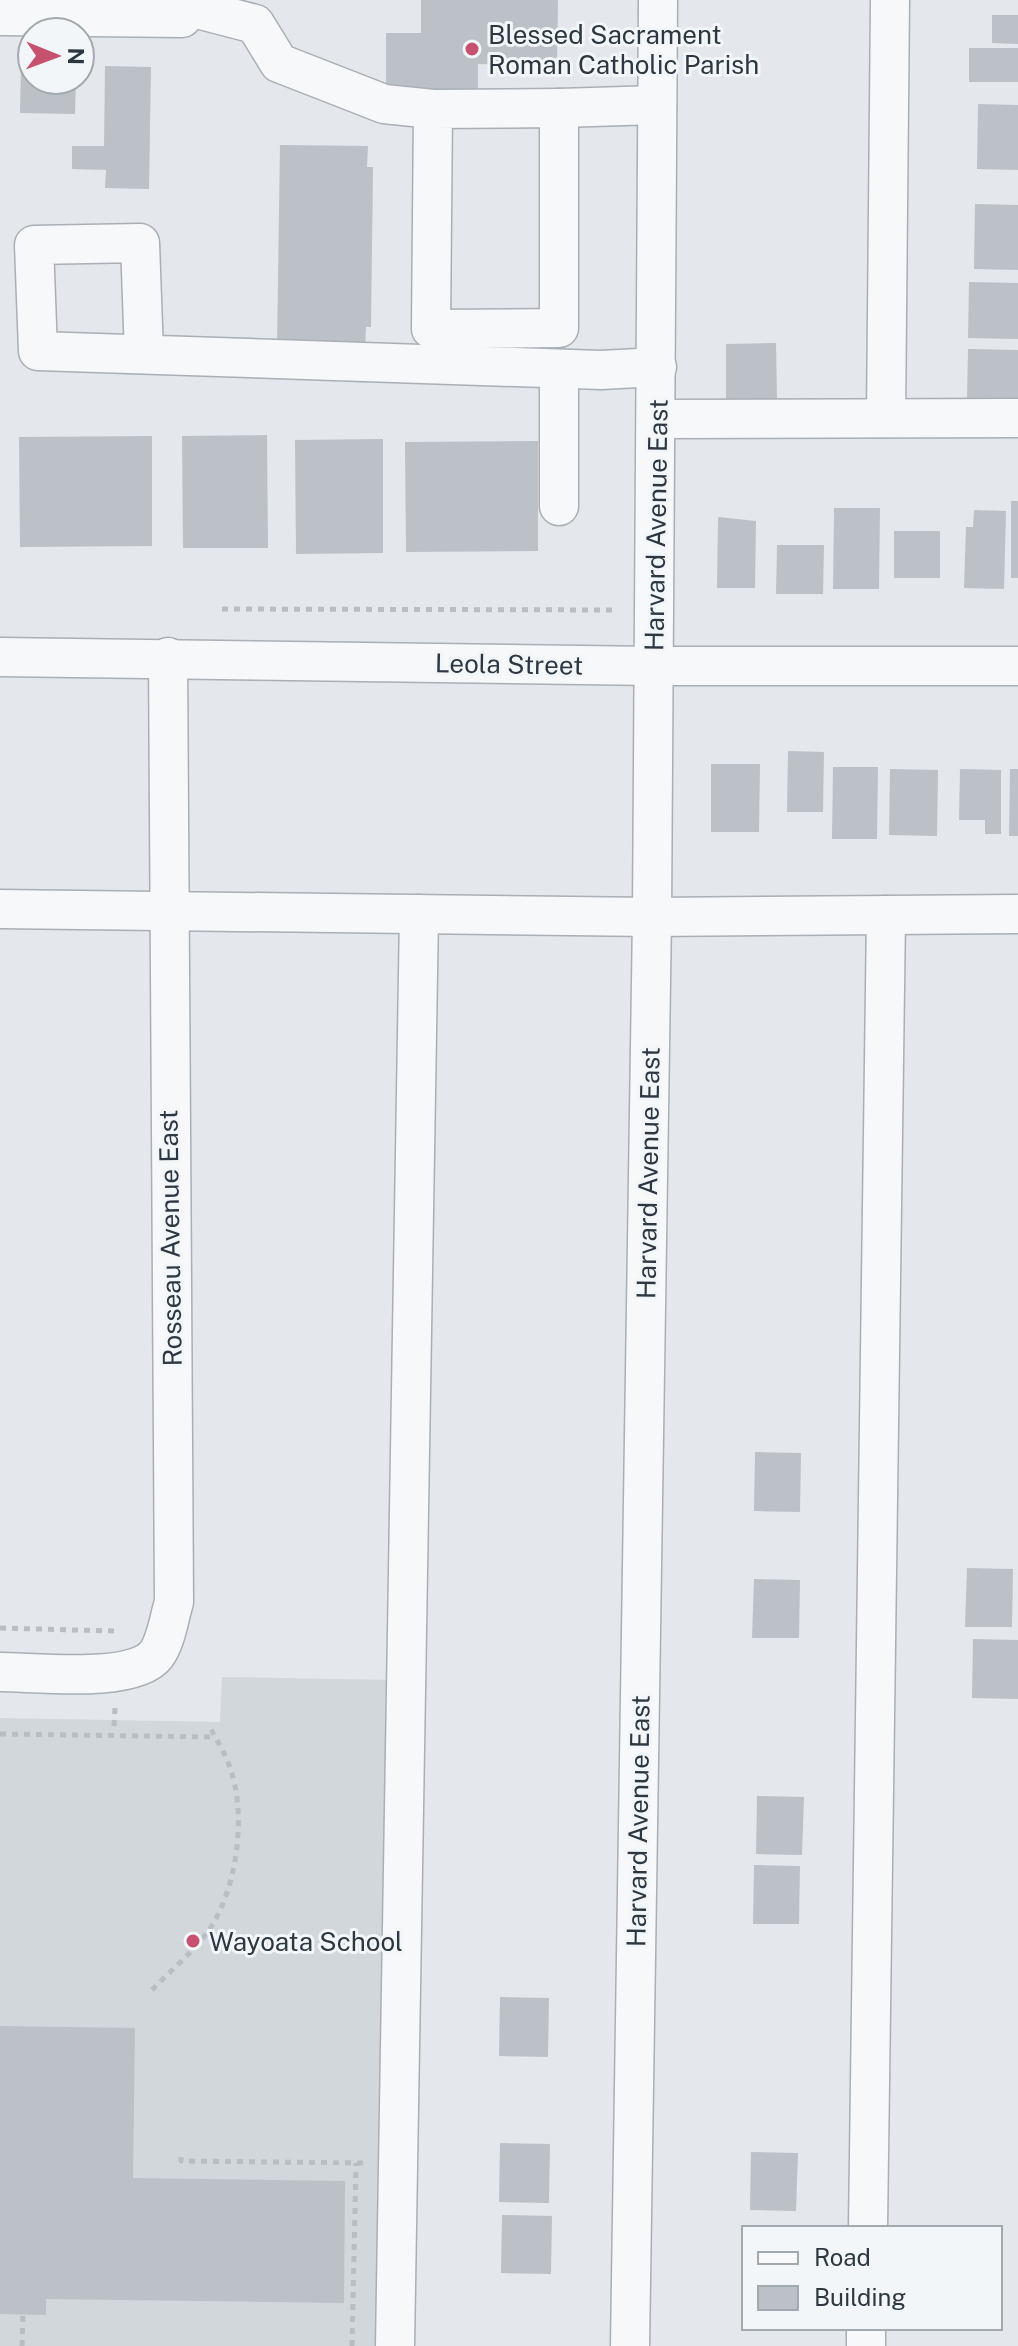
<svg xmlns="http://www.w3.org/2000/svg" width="1018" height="2346" viewBox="0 0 1018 2346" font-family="'Public Sans',sans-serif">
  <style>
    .built { fill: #d2d7dc }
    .building { fill: #bbc1c7 }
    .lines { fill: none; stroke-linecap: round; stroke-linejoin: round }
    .minor-casing { stroke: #a9afb5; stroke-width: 41 }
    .path { stroke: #b9bec2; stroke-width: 5; stroke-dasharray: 6 6; stroke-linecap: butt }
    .minor { stroke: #f6f8f9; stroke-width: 38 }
    .poi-dot { fill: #c75270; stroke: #f3f6f8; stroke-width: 3 }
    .labels { text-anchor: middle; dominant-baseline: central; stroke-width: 6; stroke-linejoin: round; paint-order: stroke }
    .poi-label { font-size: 26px; fill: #2c3742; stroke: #f3f6f8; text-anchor: start }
    .street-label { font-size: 26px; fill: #2c3742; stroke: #f3f6f8 }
  </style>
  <rect width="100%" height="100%" fill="#e4e7eb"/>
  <path class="built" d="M222 1677 392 1680 379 2346H0V1718L220 1722Z"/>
  <g class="building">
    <path d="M421 0H558L557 65 478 64V95L386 94V33H421Z"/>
    <path d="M992 15H1018V44L992 43Z"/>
    <rect x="969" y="48" width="49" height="34"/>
    <path d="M21 63H32V80H76L75 114 20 113Z"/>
    <path d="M105 66 151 67 149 189 105 188 106 170 72 169V146H104Z"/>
    <path d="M978 104 1018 105V170L977 169Z"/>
    <path d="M280 145 368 146 367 167H373L371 327H366L365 348 277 347Z"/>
    <path d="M975 204 1018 205V270L974 269Z"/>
    <path d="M969 282 1018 283V339L968 338Z"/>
    <path d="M776 343 777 399 726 400V344Z"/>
    <path d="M968 349 1018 350V404L967 403Z"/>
    <path d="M267 435 268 548H183L182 436Z"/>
    <path d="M152 436V546L20 547 19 437Z"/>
    <path d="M383 439V553L296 554 295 440Z"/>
    <path d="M538 441V551L406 552 405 442Z"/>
    <rect x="1011" y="501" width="7" height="77"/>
    <path d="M834 508H880L879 589H833Z"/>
    <path d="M974 510 1006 511 1004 589 964 588 966 527H973Z"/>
    <path d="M718 517 756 521 755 588H717Z"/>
    <rect x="894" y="531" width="46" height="47"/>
    <path d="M777 545H824L823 594H776Z"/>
    <path d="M788 751 824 752 823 812H787Z"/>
    <path d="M711 764H760L759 832H711Z"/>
    <path d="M833 767H878L877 839H832Z"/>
    <path d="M890 769 938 770 937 836 889 835Z"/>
    <path d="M960 769 1001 770V834H985V820H959Z"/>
    <path d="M1010 769H1018V836H1009Z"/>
    <path d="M755 1452 801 1453 800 1512 754 1511Z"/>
    <path d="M967 1568 1013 1569 1012 1627H965Z"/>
    <path d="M754 1579 800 1580 799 1638H752Z"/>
    <path d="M973 1639 1018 1640V1699L972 1698Z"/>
    <path d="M757 1796 804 1797 802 1855 756 1854Z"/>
    <path d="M754 1865 800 1866 799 1924H753Z"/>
    <path d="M500 1997 549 1998 548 2057 499 2056Z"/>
    <path d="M0 2026 135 2028 133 2178 345 2181 344 2303 46 2299V2315L0 2314Z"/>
    <path d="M500 2143 550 2144 549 2203 499 2202Z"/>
    <path d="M751 2152 798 2153 796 2211 750 2210Z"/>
    <path d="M502 2215 552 2216 551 2274 501 2273Z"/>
  </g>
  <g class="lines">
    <defs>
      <g id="minor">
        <path d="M182 5 255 24 279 63 384 104 433 109 559 108V328L431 329 433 109"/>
        <path d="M0 16 182 18V0"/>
        <path d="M559 108 657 105"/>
        <path d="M144 354 140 243 34 245 38 351 601 370 657 367"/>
        <path d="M886 418 890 0"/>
        <path d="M657 419 1018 418"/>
        <path d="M559 506V369"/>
        <path d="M0 657 654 666H1018"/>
        <path d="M0 909 652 917 1018 914"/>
        <path d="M0 1672C36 1672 133 1684 156 1655 166 1642 169 1618 174 1602L168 657"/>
        <path d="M868 2228 886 915"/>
        <path d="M395 2346 419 914"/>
        <path d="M630 2346 652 917 658 0"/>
        <path d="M866 2346V2328"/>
      </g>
    </defs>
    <use href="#minor" class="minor-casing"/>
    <g class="path">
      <path d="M222 609 617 610"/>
      <path d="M0 1628 115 1631"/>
      <path d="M114 1726 115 1708"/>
      <path d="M0 1734 214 1737"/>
      <path d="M152 1990C171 1970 195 1951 211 1927 238 1884 247 1812 229 1765 224 1751 216 1739 209 1726"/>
      <path d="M181 2157V2161L363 2163"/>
      <path d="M22 2346 23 2315"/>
      <path d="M352 2346 356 2163"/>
    </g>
    <use href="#minor" class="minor"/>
  </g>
  <g class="poi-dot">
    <circle cx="472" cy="49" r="8"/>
    <circle cx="193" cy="1941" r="8"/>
  </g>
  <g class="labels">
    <g class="poi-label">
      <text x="488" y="34">Blessed Sacrament<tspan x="488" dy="30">Roman Catholic Parish</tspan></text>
      <text x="209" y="1941">Wayoata School</text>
    </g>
    <g class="street-label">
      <text transform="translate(656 525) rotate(-89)">Harvard Avenue East</text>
      <text transform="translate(509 664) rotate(1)">Leola Street</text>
      <text transform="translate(648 1173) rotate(-89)">Harvard Avenue East</text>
      <text transform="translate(170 1238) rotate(-91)">Rosseau Avenue East</text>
      <text transform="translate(638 1821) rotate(-89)">Harvard Avenue East</text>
    </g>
  </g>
  <rect x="742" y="2226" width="260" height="104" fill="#f3f6f8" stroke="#a3aaaf" stroke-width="2"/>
  <rect x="758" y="2252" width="40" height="12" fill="#f6f8f9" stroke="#a3aaaf" stroke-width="2"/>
  <text x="814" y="2266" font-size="24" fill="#2c3742">Road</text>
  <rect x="758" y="2286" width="40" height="24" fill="#bbc1c7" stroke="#a3aaaf" stroke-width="2"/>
  <text x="814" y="2306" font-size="24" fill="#2c3742">Building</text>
  <g transform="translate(56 56) rotate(91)"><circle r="38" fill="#f3f6f8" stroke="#a3aaaf" stroke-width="2"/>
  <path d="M0-6L14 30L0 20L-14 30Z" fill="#c75270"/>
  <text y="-12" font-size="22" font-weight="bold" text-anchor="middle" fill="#2c3742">N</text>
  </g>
</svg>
